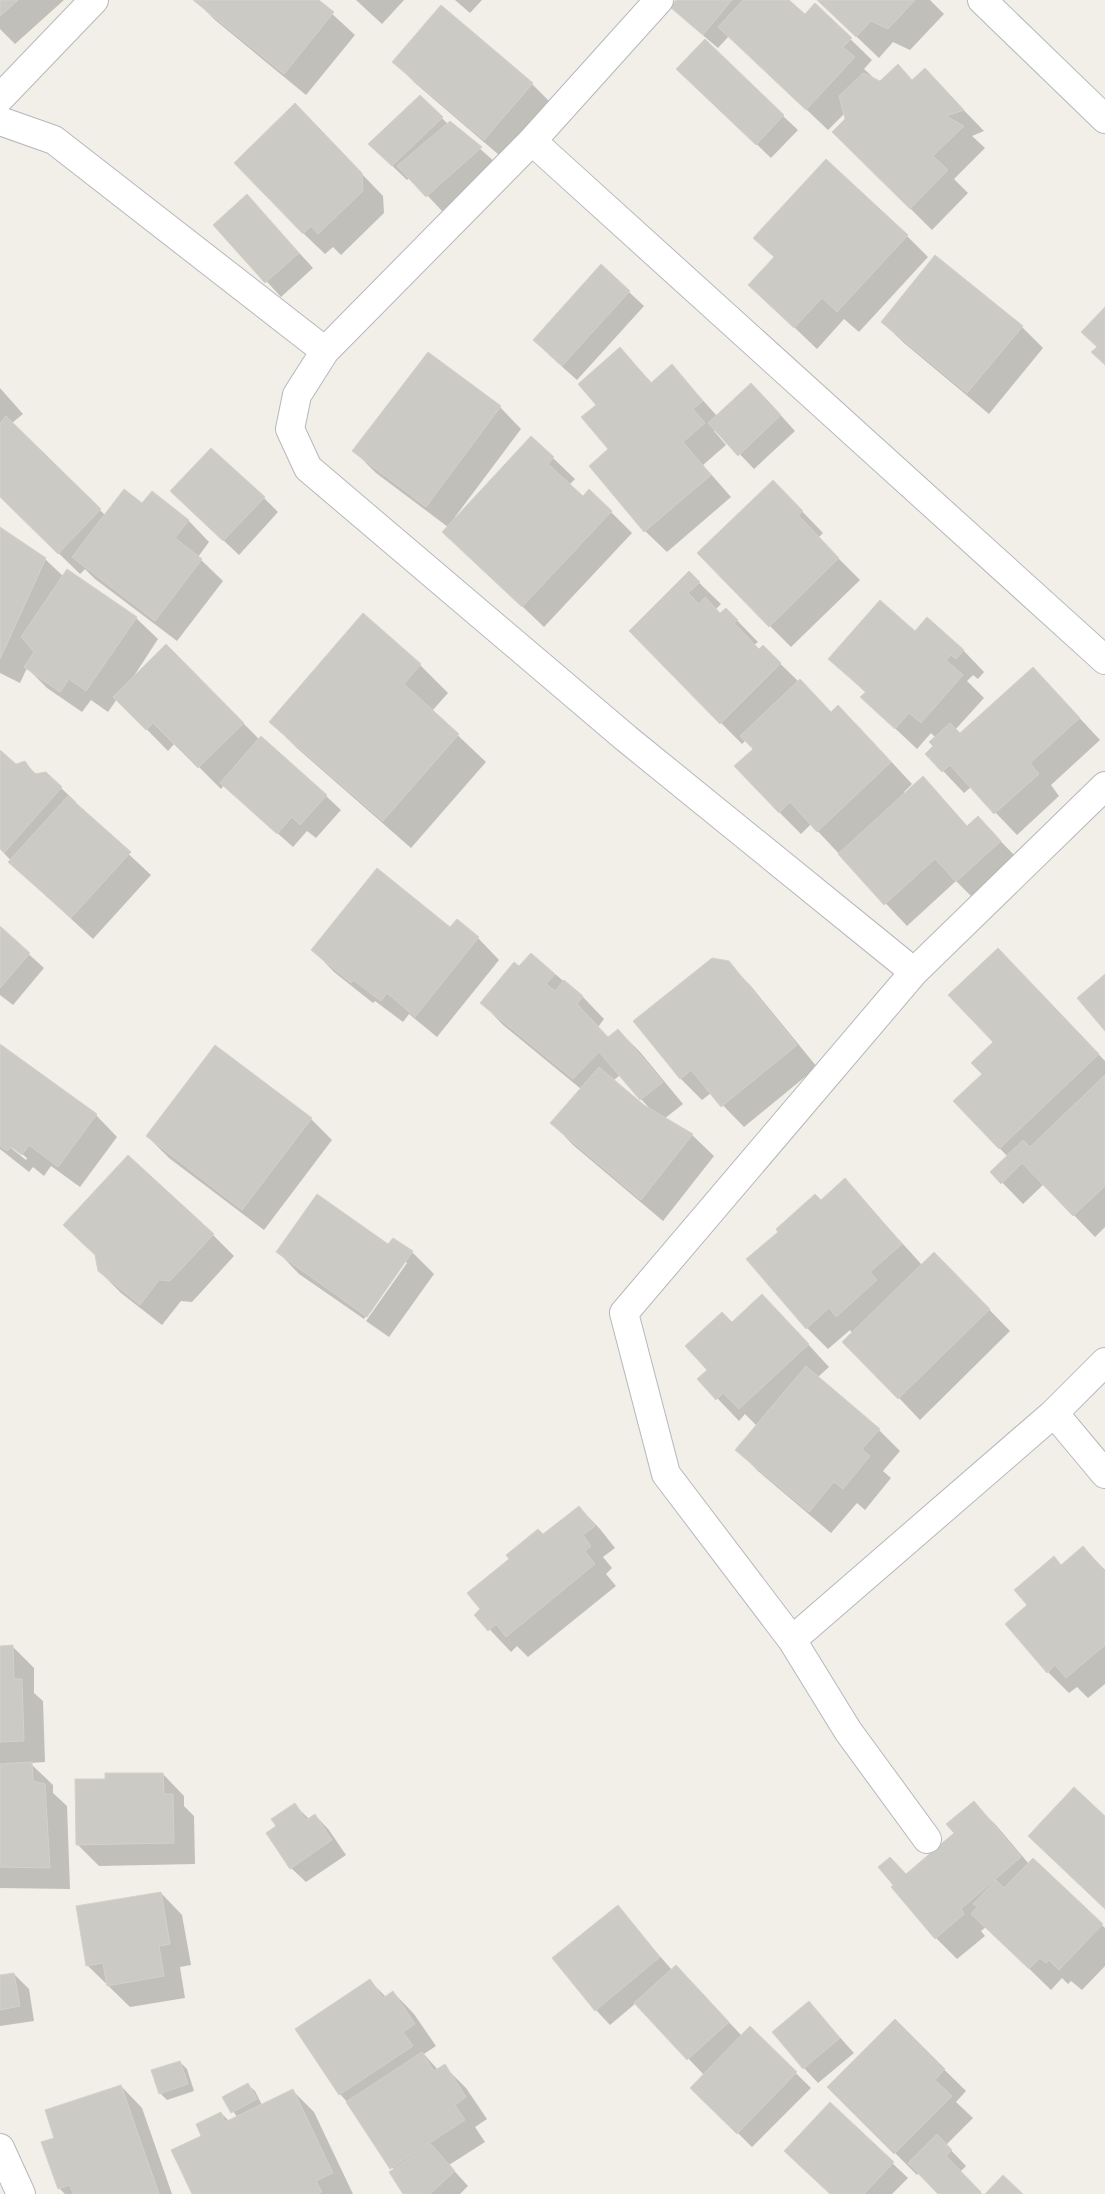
<svg xmlns="http://www.w3.org/2000/svg" width="1105" height="2194" viewBox="0 0 1105 2194" font-family="'DM Sans',sans-serif">
<style>
.shadow{fill:#0003;fill-rule:evenodd}
.building{fill:#cccac5;stroke:#d6d1c6}
.lines{fill:none;stroke-linecap:round;stroke-linejoin:round}
.minor-casing{stroke:#b5b8bc;stroke-width:30}
.minor{stroke:#fff;stroke-width:28}
</style>
<rect width="100%" height="100%" fill="#f1efe8"/>
<path class="shadow" d="M0,0H64L15,44L0,29Z
M195,0H317L355,35L306,95L215,20Z
M356,0H404L382,24Z
M455,0H482L470,13Z
M678,0H787L805,16L815,5L872,60L864,69L876,80L880,82L913,81L925,70L984,131L972,136L985,148L954,179L968,193L932,230L833,132L846,119L845,113L828,130L729,36L718,48L686,21L672,7Z
M818,0H930L944,14L910,50L893,42L879,58Z
M394,62L532,84L553,105L506,161L415,83Z
M693,84L783,116L798,130L771,158Z
M420,97L448,124L450,122L496,163L442,211L410,177L407,180L385,159Z
M317,127L383,196L384,213L341,255L333,247L325,254L303,233Z
M261,211L313,268L281,297L215,225Z
M907,236L928,257L859,332L844,319L817,349L750,285Z
M601,266L644,306L577,380L549,355Z
M882,322L1022,327L1043,348L989,414L904,343Z
M620,349L652,383L672,366L717,416L766,399L795,431L754,469L716,429L714,431L726,445L703,465L731,497L667,552L645,531L610,449L598,405Z
M0,388L23,414L12,423L105,515L143,505L188,520L209,542L198,557L223,581L177,641L95,579L85,569L80,574L0,496Z
M500,407L521,429L455,517L457,518L553,458L575,479L569,485L583,498L611,512L632,533L544,627L466,553L448,527L376,473L354,451Z
M773,481L823,533L818,538L860,580L791,647L770,626Z
M264,498L278,512L239,555L187,506Z
M0,528L45,559L63,576L136,618L158,639L132,679L166,646L259,739L326,796L341,810L316,838L307,831L293,847L224,785L221,789L175,743L168,751L117,699L108,712L91,700L82,712L47,688L27,668L20,683L0,673Z
M689,573L721,604L716,609L721,615L726,609L758,642L754,645L759,650L763,647L831,713L838,707L860,728L912,784L904,792L905,794L923,778L968,827L978,818L1022,863L978,903L956,881L907,926L811,824L801,834L779,812L755,749L746,740L742,744L630,631Z
M363,615L420,665L448,693L432,711L486,762L411,848L298,749L270,722Z
M915,633L963,650L984,672L978,679L973,675L967,681L984,698L955,730L961,735L1033,668L1100,740L1051,785L1059,796L1017,835L971,787L964,793L927,754L934,746L936,738L931,733L917,749L862,697L866,693L830,659Z
M0,751L16,766L24,762L37,775L61,788L76,802L75,804L151,875L93,939L32,883L0,849Z
M0,928L44,968L13,1005L0,995Z
M450,929L478,938L499,960L437,1037L409,1014L403,1022L375,1001L373,1003L334,972L313,950Z
M728,963L750,985L817,1067L744,1127L711,1093L702,1100L681,1079L635,1022Z
M519,968L555,974L583,997L604,1019L598,1027L609,1038L618,1030L640,1052L683,1104L664,1119L692,1135L714,1156L663,1221L573,1145L552,1123L581,1089L503,1025L482,1003ZM620,1075L641,1099L652,1111L643,1106L613,1081Z
M1019,971L1105,1061V1227L1095,1237L1044,1184L1023,1204L992,1172L1008,1157L955,1101L984,1074Z
M0,1046L96,1115L117,1137L80,1187L51,1166L44,1176L33,1167L29,1172L0,1149ZM11,1145L27,1158L26,1160L11,1148Z
M311,1119L332,1140L264,1230L169,1158L147,1136Z
M845,1180L922,1265L934,1253L1010,1331L920,1420L899,1398L850,1330L828,1349L807,1328L821,1201Z
M213,1235L234,1256L192,1302L181,1301L162,1325L121,1293L99,1271Z
M394,1239L412,1252L434,1274L389,1337L366,1321L407,1263L405,1261L364,1319L299,1274L278,1252L389,1246Z
M783,1317L829,1367L818,1377L879,1430L900,1451L883,1471L891,1478L865,1510L857,1503L831,1533L758,1471L737,1450L757,1426L745,1414L739,1421L699,1379L709,1370L732,1324Z
M579,1507L600,1529L615,1548L603,1557L612,1568L606,1574L616,1586L528,1657L517,1646L511,1652L476,1615Z
M1083,1547L1105,1570V1684L1088,1698L1077,1687L1069,1693L1048,1672L1029,1605L1062,1566Z
M0,1647H13L34,1668V1693L43,1701L45,1762L30,1763L53,1785V1793L67,1806L70,1889L0,1888Z
M163,1774L184,1796V1806L194,1816L195,1864L99,1866L78,1845L106,1780Z
M973,1803L995,1824L1029,1864L1033,1860L1105,1928V1966L1082,1990L1071,1981L1068,1984L1062,1978L1051,1990L986,1927L981,1931L985,1936L957,1959L936,1938L895,1885L890,1858L907,1875L955,1833Z
M295,1805L309,1819L315,1815L329,1830L346,1855L306,1882L291,1868L278,1826Z
M161,1893L182,1915L191,1965L180,1967L185,1998L130,2007L87,1965Z
M617,1907L672,1970L676,1966L742,2036L750,2028L811,2088L752,2147L692,2088L704,2075L636,2003L610,2025L596,2010Z
M14,1974L29,1989L34,2021L0,2026V1977Z
M370,1981L386,1997L393,1992L414,2014L436,2046L424,2054L438,2070L444,2066L466,2088L487,2119L475,2127L485,2142L449,2165L468,2186L460,2194H404L394,2170L348,2103L340,2094Z
M809,2003L854,2053L818,2083L804,2068Z
M895,2021L966,2091L956,2102L973,2118L946,2145L966,2166L960,2172L982,2194H940L919,2173L917,2175L829,2087Z
M180,2062L187,2069L194,2091L167,2100L160,2093Z
M247,2084L255,2091L262,2105L293,2091L314,2112L353,2194H194L203,2136L221,2113L229,2121L237,2117L224,2097Z
M121,2086L142,2108L172,2194H65L59,2188Z
M830,2104L908,2178L892,2194H831Z"/>
<path class="building" d="M0,0H18L0,16Z
M193,0H319L334,12L284,74Z
M676,0H732L703,35L670,7Z
M743,0H789L805,14L815,3L852,38L843,47L855,57L806,110L718,27Z
M817,0H915L888,29L871,21L856,37Z
M441,5L533,83L484,140L392,62Z
M705,39L784,115L756,145L676,69Z
M898,64L912,80L925,68L964,110L946,116L964,126L933,156L948,170L910,209L832,132L845,119L839,96L863,73L880,81Z
M420,95L443,117L392,166L368,144Z
M295,103L362,173L363,191L318,234L311,226L303,234L234,163Z
M450,121L482,147L426,197L397,166Z
M826,159L908,235L837,312L822,298L794,328L748,285L774,257L753,238Z
M247,194L299,253L265,283L213,225Z
M935,255L1023,326L967,393L881,322Z
M601,264L630,291L562,366L533,340Z
M1105,307V365L1091,352L1097,347L1081,332Z
M620,347L651,383L672,364L703,401L693,409L705,423L683,442L711,475L644,532L589,466L608,449L581,417L596,405L578,384Z
M428,352L501,406L426,507L352,451Z
M751,383L781,415L738,456L708,423Z
M6,416L101,509L58,554L0,497V423Z
M531,436L554,457L548,464L583,496L589,489L612,511L522,607L442,532Z
M211,448L265,497L223,541L170,491Z
M773,480L803,511L798,515L839,558L769,627L697,553Z
M124,489L142,503L152,491L189,520L175,538L202,559L155,621L72,557Z
M0,527L46,558L0,659Z
M67,569L137,617L86,691L69,679L60,692L24,667L34,652L21,637Z
M689,571L700,582L688,593L699,604L705,597L720,613L726,608L738,620L734,623L759,649L763,645L781,663L720,724L629,631Z
M880,600L915,631L927,617L964,650L956,659L951,655L946,660L963,675L921,723L909,713L895,729L860,697L866,692L828,659Z
M363,613L421,664L404,684L459,734L383,821L269,722Z
M166,644L244,723L198,768L153,723L146,730L113,697Z
M1033,667L1080,718L1030,763L1039,774L994,814L950,765L942,772L925,754L933,746L929,742L950,723L960,733Z
M800,679L831,712L838,705L891,762L817,832L790,802L779,813L734,766L753,749L740,736Z
M261,736L327,795L300,825L292,817L277,834L220,783Z
M0,750L16,764L25,761L34,774L46,772L62,787L4,853L0,849Z
M923,776L967,826L978,816L1001,841L956,882L935,859L884,905L838,854Z
M68,796L131,852L71,918L8,862Z
M377,868L450,927L457,919L479,937L415,1017L387,993L381,1001L353,980L351,983L311,950Z
M0,926L30,953L0,988Z
M998,948L1099,1054L999,1149L953,1101L982,1074L971,1063L993,1042L948,995Z
M531,953L555,974L546,984L555,991L564,980L583,996L577,1004L608,1037L618,1029L663,1082L640,1100L599,1052L573,1079L480,1003L514,962L519,966Z
M712,958L729,961L797,1045L721,1107L691,1070L680,1079L633,1021Z
M1105,974V1031L1077,998Z
M0,1044L97,1114L58,1167L29,1145L22,1155L11,1147L7,1151L0,1146Z
M215,1045L312,1118L242,1210L146,1136Z
M599,1067L644,1105L693,1134L641,1200L550,1123Z
M1105,1075V1186L1073,1216L1022,1163L1001,1184L990,1172L1023,1140L1030,1147Z
M128,1155L214,1234L170,1281L159,1280L140,1305L98,1271L95,1255L63,1225Z
M845,1178L902,1244L870,1272L877,1280L836,1317L829,1308L806,1329L746,1259L778,1232L776,1229L815,1194L821,1200Z
M317,1194L388,1244L393,1238L413,1251L367,1317L276,1252Z
M934,1252L990,1309L898,1399L842,1342Z
M762,1294L809,1344L739,1409L723,1393L716,1400L697,1379L707,1370L685,1346L722,1312L732,1322Z
M806,1366L880,1429L862,1449L870,1456L843,1489L834,1482L809,1512L735,1450Z
M579,1506L595,1526L583,1535L591,1546L585,1551L595,1564L506,1637L496,1624L488,1631L474,1615L480,1609L467,1593L509,1559L506,1555L538,1529L543,1534Z
M1083,1546L1105,1572V1645L1066,1678L1055,1665L1047,1673L1005,1624L1027,1605L1014,1590L1054,1556L1061,1565Z
M13,1645L14,1679H22L24,1741L0,1742V1646Z
M32,1762L33,1781L45,1784L50,1868L0,1867V1764Z
M105,1773H163L164,1794H173L174,1843L76,1845L75,1779H105Z
M1074,1787L1105,1816V1909L1028,1836Z
M974,1801L1021,1857L961,1909L964,1914L935,1939L891,1887L893,1885L878,1867L890,1857L906,1874L954,1833L946,1824Z
M295,1803L306,1820L315,1814L332,1840L290,1869L266,1833L276,1826L271,1819Z
M1033,1858L1103,1924L1059,1970L1049,1960L1046,1963L1040,1958L1029,1969L971,1914L977,1907L973,1904L996,1880L1004,1888Z
M161,1892L170,1944L159,1946L164,1976L107,1986L103,1963L86,1966L76,1906Z
M618,1905L660,1957L595,2011L552,1958Z
M676,1965L729,2022L687,2060L634,2003Z
M14,1973L20,2006L0,2010V1975Z
M370,1979L383,1998L393,1991L415,2024L403,2032L413,2046L339,2095L295,2029Z
M809,2001L840,2038L803,2069L772,2032Z
M895,2019L945,2069L935,2080L952,2096L894,2154L827,2087Z
M750,2026L797,2072L737,2134L690,2088Z
M422,2052L434,2071L445,2064L466,2097L455,2105L465,2120L390,2169L346,2102Z
M180,2061L188,2084L159,2094L151,2070Z
M248,2083L257,2099L231,2113L222,2097Z
M121,2085L159,2194H73L70,2185L58,2189L41,2142L54,2138L45,2110Z
M293,2089L333,2173L316,2181L322,2192L317,2194H192L171,2150L201,2136L196,2124L221,2112L225,2122Z
M830,2102L894,2162L864,2194H830L784,2151Z
M937,2134L952,2150L946,2156L981,2192L979,2194H938L908,2163Z
M431,2144L455,2171L430,2194H403L389,2172Z
M1003,2175L1023,2194H985Z"/>
<g class="lines">
<defs>
<path id="minor" d="M982,0L1105,119
M0,98L94,0
M0,121L54,140L325,351L532,141L659,0
M532,141L1105,660
M325,351L297,395L290,429L308,468L627,739L914,972
M1105,786L914,972L624,1313L666,1474L792,1640L1054,1413L1105,1362
M1054,1413L1105,1474
M792,1640L848,1731L927,1839
M0,2148L21,2194"/>
</defs>
<use href="#minor" class="minor-casing"/>
<use href="#minor" class="minor"/>
</g>
</svg>
